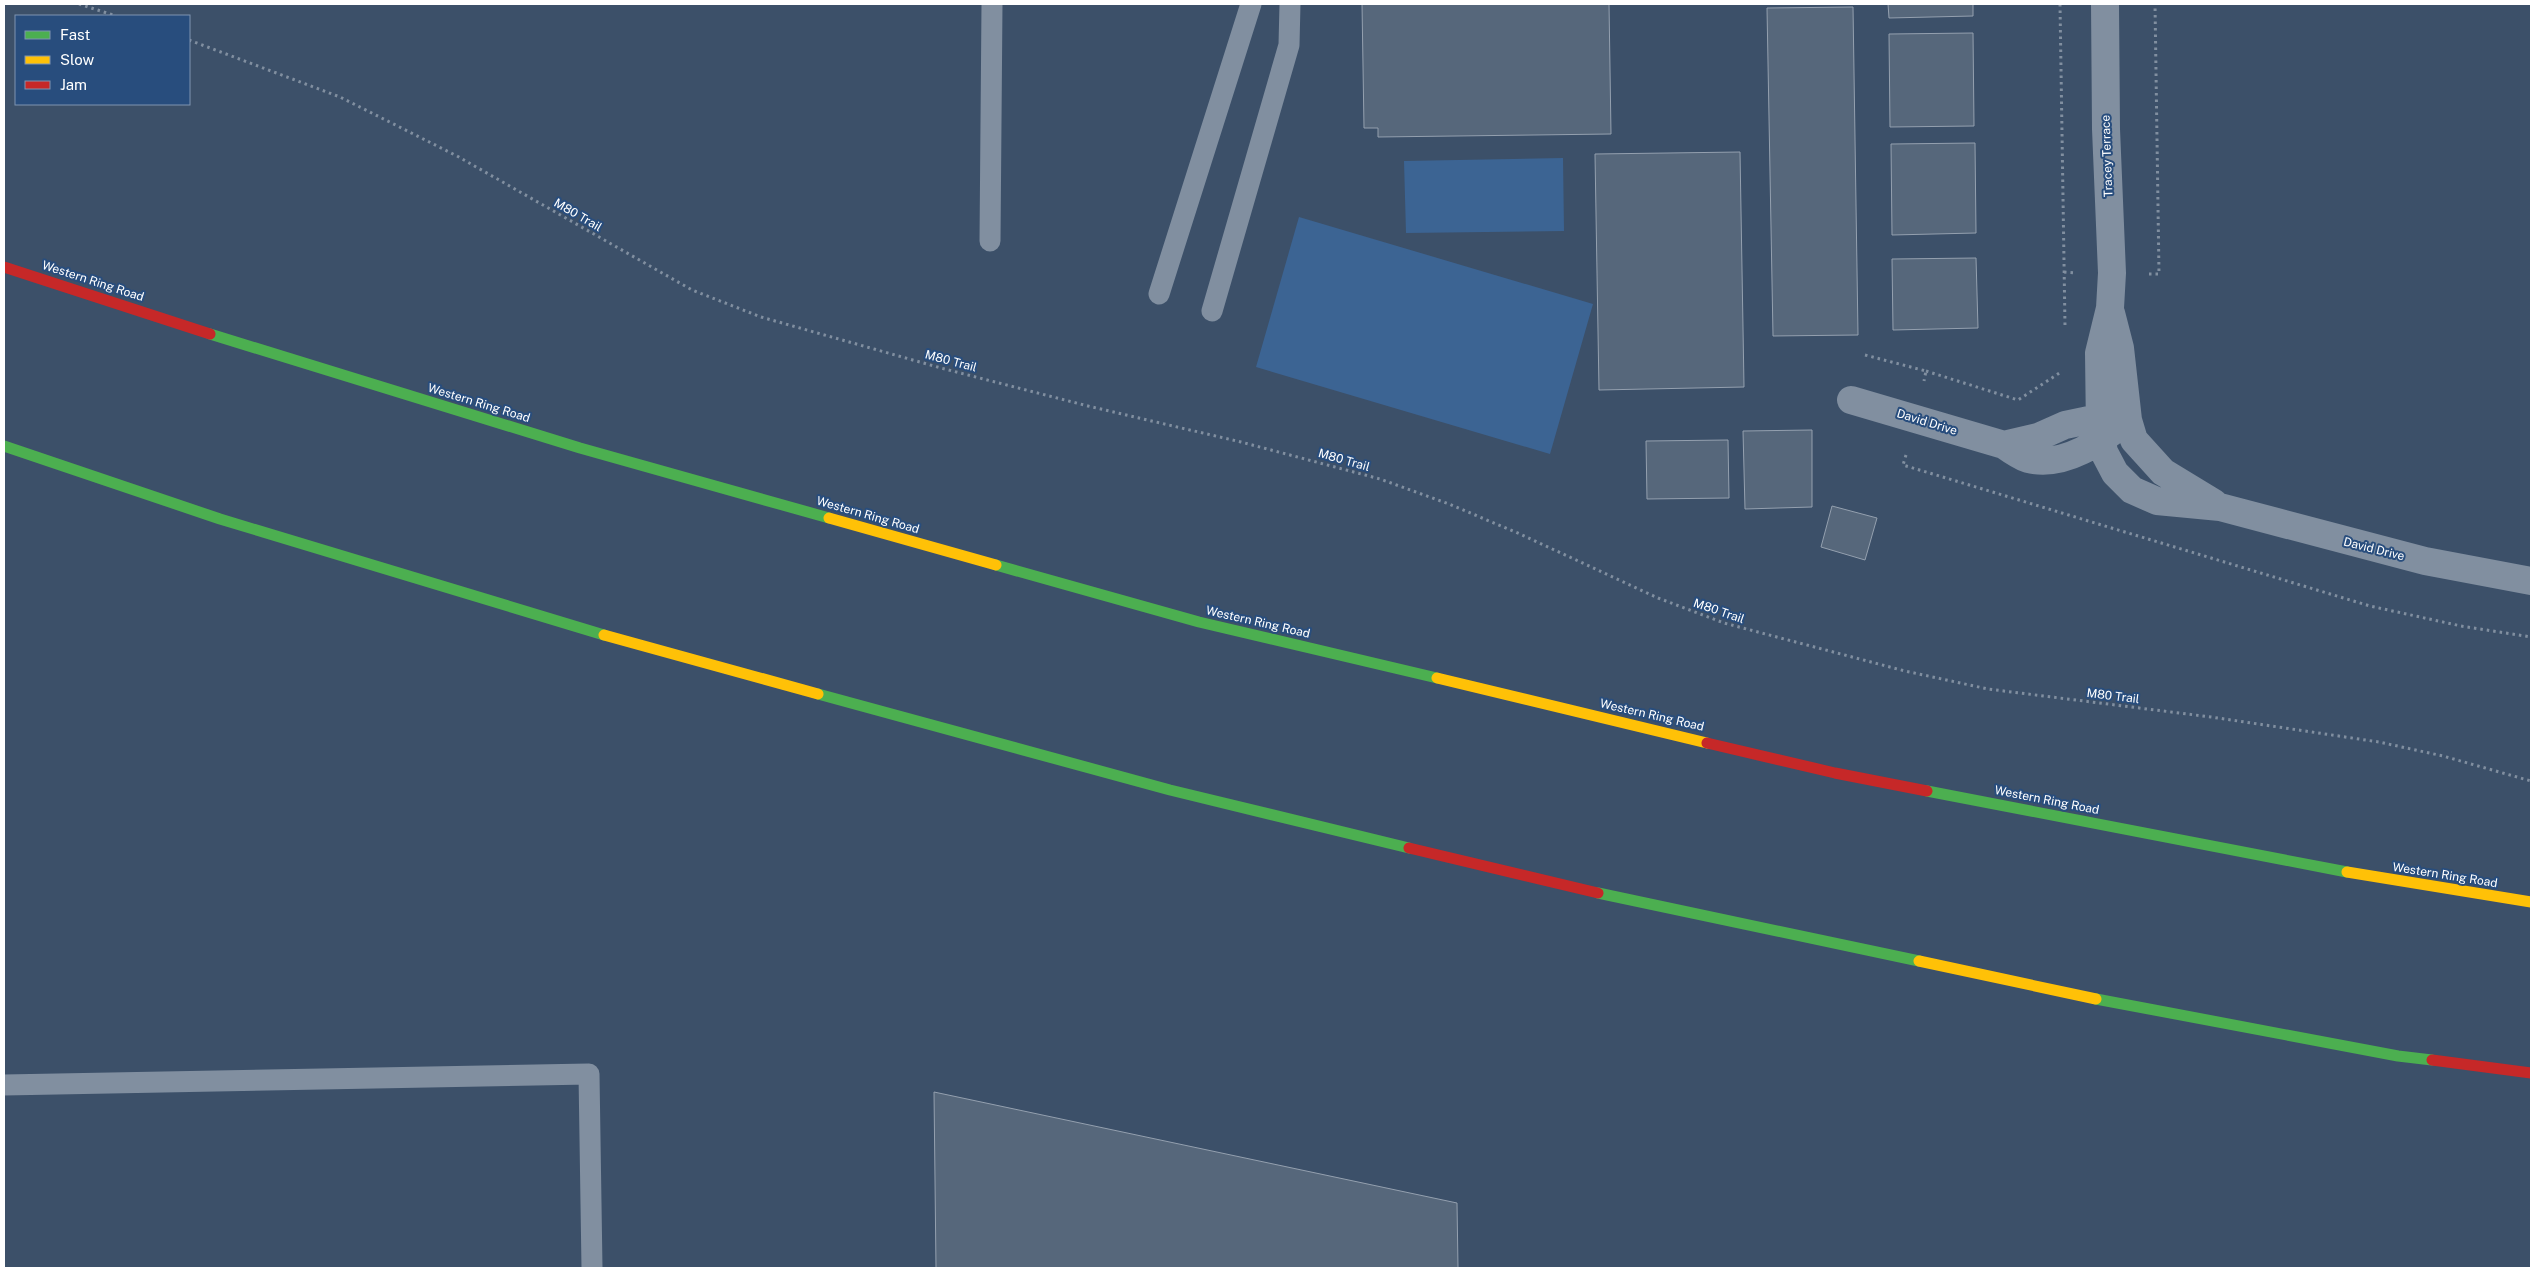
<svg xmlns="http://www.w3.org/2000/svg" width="2535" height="1272" viewBox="0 0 2535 1272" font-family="'Public Sans',sans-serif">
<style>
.green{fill:#3c6493}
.building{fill:#56677b;stroke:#94a0af}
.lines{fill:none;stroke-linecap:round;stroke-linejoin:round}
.path{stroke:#818fa0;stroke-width:3;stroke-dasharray:2.5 4;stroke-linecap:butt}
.lane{stroke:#818fa0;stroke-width:21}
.street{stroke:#818fa0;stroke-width:28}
.fast{stroke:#4caf50;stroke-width:11}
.slow{stroke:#ffc107;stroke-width:11}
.jam{stroke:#c62828;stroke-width:11}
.labels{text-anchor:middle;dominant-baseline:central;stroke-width:4;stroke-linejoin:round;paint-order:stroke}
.street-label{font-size:12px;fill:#fff;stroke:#284d7d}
</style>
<rect width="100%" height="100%" fill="#3c5069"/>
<path class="green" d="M1563,158L1564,231L1406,233L1404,161Z
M1299,217L1593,304L1550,454L1256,367Z"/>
<path class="building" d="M1362,4H1609L1611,134L1378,137V128H1364Z
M1888,4H1973V16L1889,18Z
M1853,7L1858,335L1773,336L1767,8Z
M1973,33L1974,126L1890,127L1889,34Z
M1975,143L1976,233L1892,235L1891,144Z
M1740,152L1744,387L1599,390L1595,154Z
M1976,258L1978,328L1893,330L1892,259Z
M1812,430V507L1745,509L1743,431Z
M1728,440L1729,498L1647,499L1646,441Z
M1832,506L1877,518L1865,560L1821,547Z
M934,1092L1457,1203L1458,1268H936Z"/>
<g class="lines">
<path class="path" d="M79,4L116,16
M2060,4L2065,326
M189,40L340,97L457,156L692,290L761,317L941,368L1088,406L1241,442L1380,479L1449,504L1520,534L1658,598L1724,623L1905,671L1988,689L2211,717L2379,742L2443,756L2531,781
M2064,272L2076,273
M2149,274H2159L2155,4
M1865,355L1926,371L1924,381
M1926,371L2018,400L2061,372
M1906,455L1903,465L2370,606L2461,626L2531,637"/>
<path class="lane" d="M990,241L992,4
M1159,294L1251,4
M1212,311L1289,45L1290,4
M4,1085L589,1074L592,1268"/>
<path class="street" d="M2105,4L2106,129L2112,273L2110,308L2099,353L2100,431L2104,452L2115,473L2132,490L2157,501L2220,507L2425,561L2531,581
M2111,313L2120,348L2128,420L2134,440L2163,472L2214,503
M1851,400L2004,445C2011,450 2020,456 2028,459C2065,468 2101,441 2128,420
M2004,445L2038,437L2065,425L2089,420H2118"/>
<path class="fast" d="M210,334L580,448L829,518
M4,446L220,519L604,635
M996,565L1199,622L1437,678
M818,694L1170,790L1409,848
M1927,791L2347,872
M1598,893L1919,961
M2096,999L2398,1056L2432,1060"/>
<path class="slow" d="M829,518L996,565
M604,635L818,694
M1437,678L1707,743
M2347,872L2531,902
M1919,961L2096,999"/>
<path class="jam" d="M4,267L210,334
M1707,743L1835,773L1927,791
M1409,848L1598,893
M2432,1060L2531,1073"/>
</g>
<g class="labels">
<g class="street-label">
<text transform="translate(2107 156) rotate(-92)">Tracey Terrace</text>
<text transform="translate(578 215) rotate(30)">M80 Trail</text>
<text transform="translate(93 281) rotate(18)">Western Ring Road</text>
<text transform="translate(951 361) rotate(15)">M80 Trail</text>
<text transform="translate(479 403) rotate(17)">Western Ring Road</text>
<text transform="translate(1927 422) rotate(17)">David Drive</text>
<text transform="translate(1344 460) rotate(16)">M80 Trail</text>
<text transform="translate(868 515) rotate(16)">Western Ring Road</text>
<text transform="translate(2374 549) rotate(14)">David Drive</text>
<text transform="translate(1719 611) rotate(19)">M80 Trail</text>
<text transform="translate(1258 622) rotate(13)">Western Ring Road</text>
<text transform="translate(2113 696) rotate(7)">M80 Trail</text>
<text transform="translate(1652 715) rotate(13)">Western Ring Road</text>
<text transform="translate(2047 800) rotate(11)">Western Ring Road</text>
<text transform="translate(2445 875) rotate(9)">Western Ring Road</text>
</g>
</g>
<rect width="2535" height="1272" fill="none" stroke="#ffffff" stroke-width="10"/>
<rect x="15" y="15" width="175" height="90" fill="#284d7d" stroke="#7e94b1"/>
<rect x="25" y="31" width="25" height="8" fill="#4caf50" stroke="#7e94b1"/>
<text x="60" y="40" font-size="15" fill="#ffffff">Fast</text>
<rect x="25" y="56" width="25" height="8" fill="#ffc107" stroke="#7e94b1"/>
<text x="60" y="65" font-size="15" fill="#ffffff">Slow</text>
<rect x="25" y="81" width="25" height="8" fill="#c62828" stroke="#7e94b1"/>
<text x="60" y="90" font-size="15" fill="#ffffff">Jam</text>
</svg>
